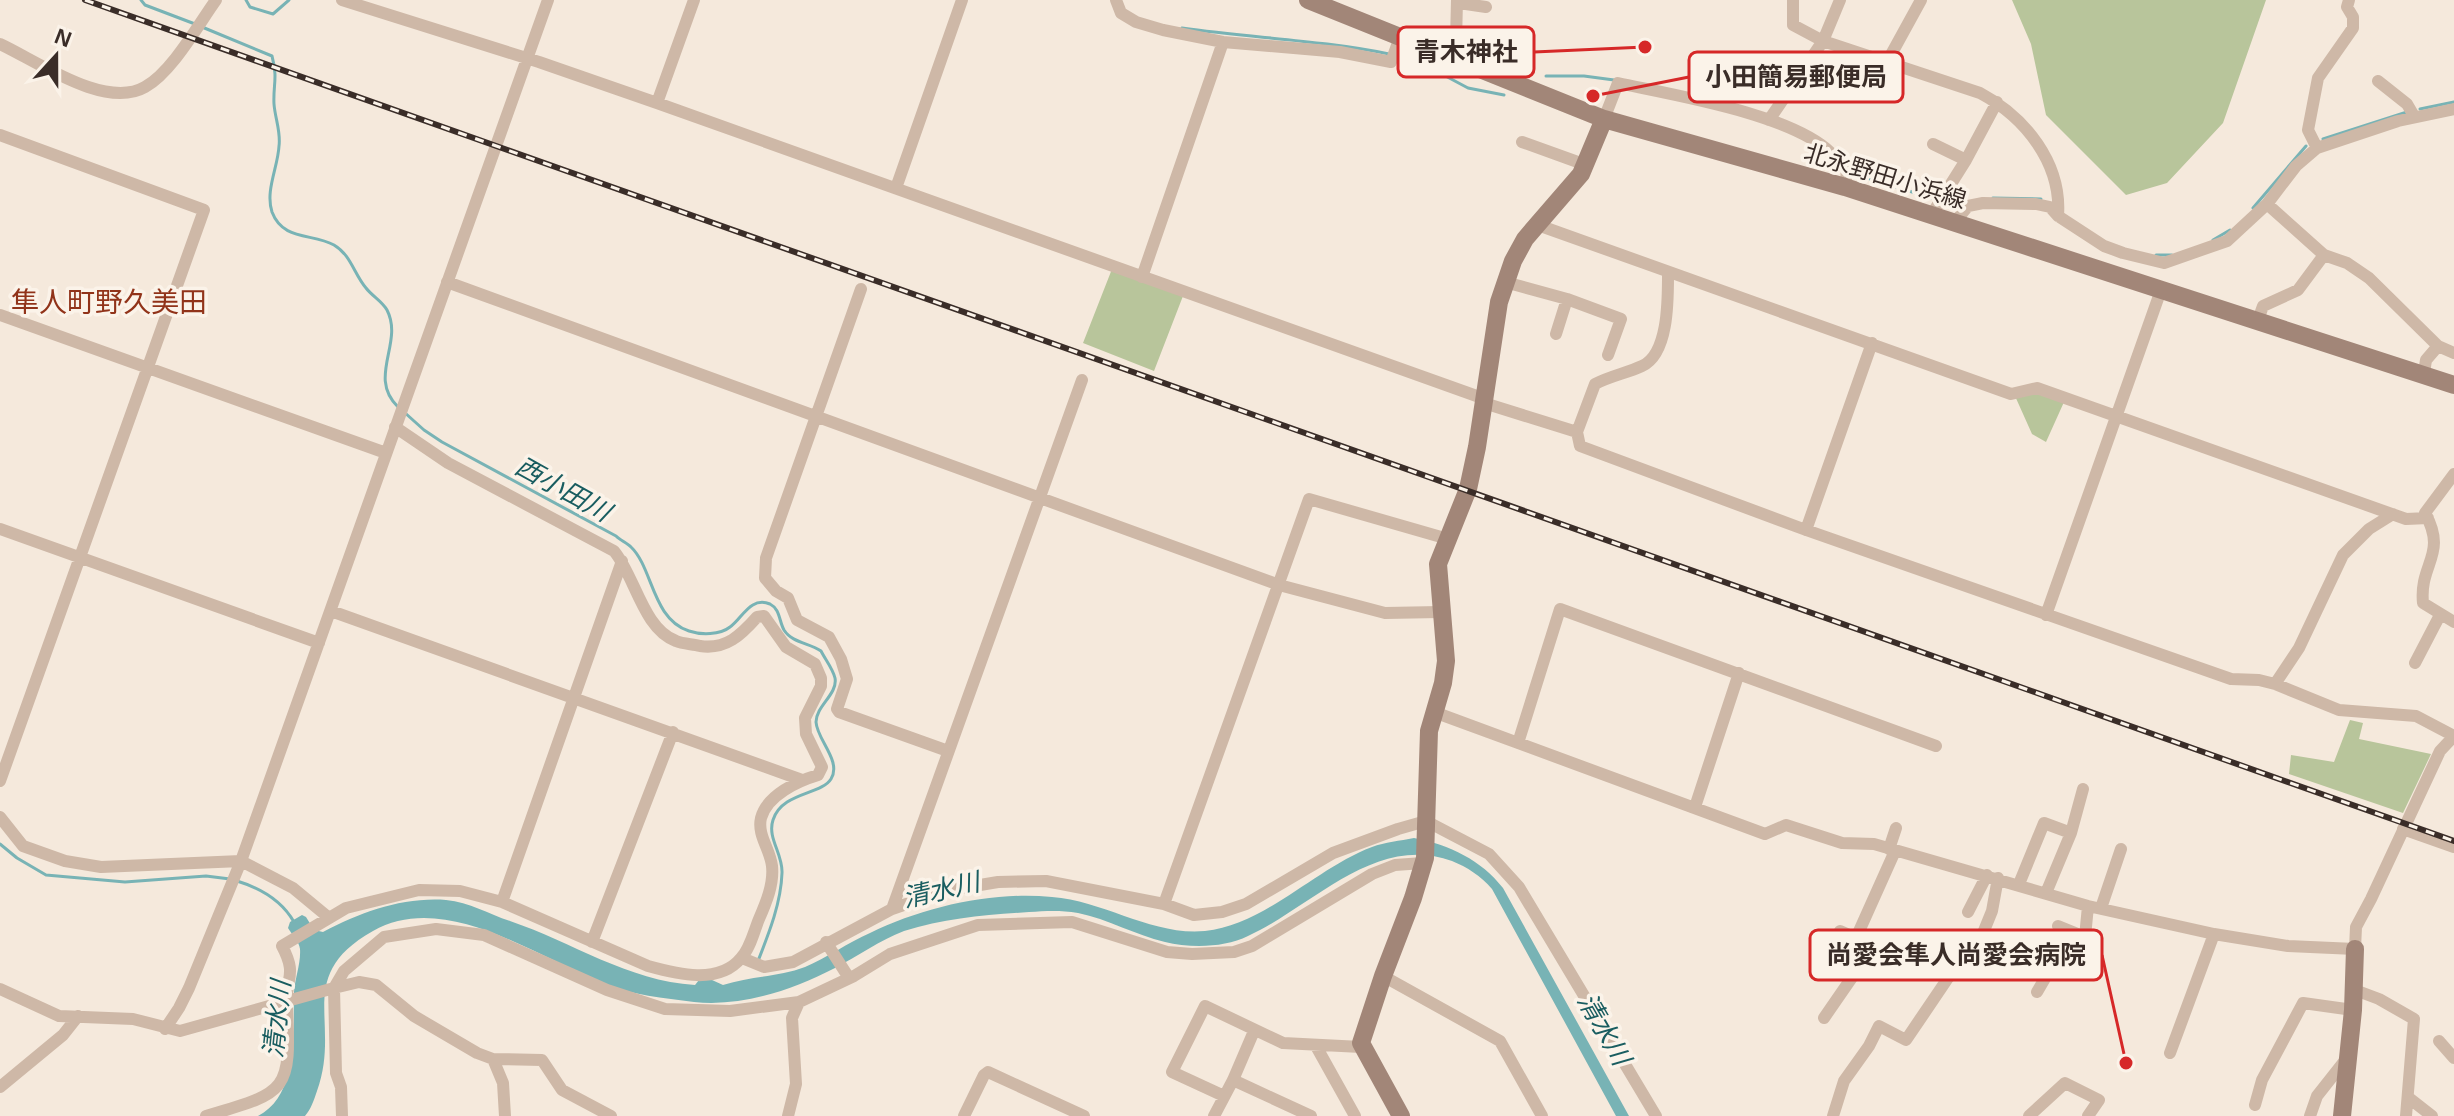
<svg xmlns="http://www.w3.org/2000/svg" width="2454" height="1116" viewBox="0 0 2454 1116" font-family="Helvetica,'Noto Sans JP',sans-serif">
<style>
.green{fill:#b8c59b}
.water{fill:#78b3b5}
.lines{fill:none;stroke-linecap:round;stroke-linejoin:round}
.stream{stroke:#78b3b5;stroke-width:3}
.street{stroke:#ceb8a7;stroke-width:12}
.secondary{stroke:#a28678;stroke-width:18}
.rail-casing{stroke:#3a2d28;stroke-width:6}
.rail{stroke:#fbf3e9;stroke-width:3;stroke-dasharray:9;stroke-linecap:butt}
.labels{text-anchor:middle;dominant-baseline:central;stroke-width:7;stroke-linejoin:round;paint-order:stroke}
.street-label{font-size:24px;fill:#3a2d28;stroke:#fbf3e9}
.water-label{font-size:26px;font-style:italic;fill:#195d60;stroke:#fbf3e9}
.quarter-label{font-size:28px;fill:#913319;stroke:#fbf3e9}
.leader{fill:none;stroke:#d62828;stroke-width:3}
.callout-dot{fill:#d62828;stroke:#fbf3e9;stroke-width:3}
.callout{fill:#fbf3e9;stroke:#d62828;stroke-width:3}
.callout-label{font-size:26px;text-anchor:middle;font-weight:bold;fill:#3a2d28}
</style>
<rect width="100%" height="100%" fill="#f5e9dc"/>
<path class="green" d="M2012,0H2266L2223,123L2167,183L2126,195L2046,115L2031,44Z
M1112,269L1183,296L1154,371L1083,343Z
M2038,392L2064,402L2046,442L2032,434L2015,396Z
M2350,720L2363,723L2359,739L2431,754L2403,813L2289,774L2291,755L2334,762Z"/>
<path class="water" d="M1414,838C1450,845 1481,860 1503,888L1629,1116H1616L1492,889C1481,876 1467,867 1452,861C1375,833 1312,907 1248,936C1224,948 1190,948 1165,942C1135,935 1108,919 1078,913C1060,910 1046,911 1029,912C986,915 945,918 904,931C880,940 858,956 835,968C792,990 743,1007 694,1002C663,998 633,995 604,984C537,957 445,890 373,931C293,976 342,1022 317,1091C314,1100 311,1109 305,1116H258C299,1095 293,1031 294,992C295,978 301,963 300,949C299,941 292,935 288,928L290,922L302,915L306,917L314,930L323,932C362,912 402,897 446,900C470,902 488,914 510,921C572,942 628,981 695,985L699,980H712L723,985C750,976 779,977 805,967C825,959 849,942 870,933C924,907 992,891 1052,897C1105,901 1152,936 1205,931C1265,925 1316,868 1372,847C1385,842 1400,841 1414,838Z"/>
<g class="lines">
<path class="stream" d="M141,0L145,5L195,24
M246,0L250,7L273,14L289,0
M202,27L272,56C278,79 273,84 274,104C275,118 281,132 279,146C278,167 265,191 272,212C283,241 312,233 334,245C351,255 354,274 366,288C372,296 382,301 387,310C404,343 367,377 398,407
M1182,28C1251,38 1321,40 1389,54
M1396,56L1423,64L1468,88L1504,95
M1546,76H1584L1614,80
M2420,109L2454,102
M2323,139L2407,112
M1836,150L1867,178L1938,200
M1993,198L2041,199
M1945,202L1965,201
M2253,208L2306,146
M2213,240L2230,230
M2156,255H2172
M404,412L424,430L442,442L616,536C620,540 627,543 631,547C653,568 652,619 689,631C701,635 720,635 730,627C742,619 750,596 770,604C780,609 779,621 784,630C792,643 810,643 821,651C825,659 833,669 835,678C838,694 816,706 816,722C817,740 842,761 831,779C821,795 782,792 773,820C767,838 783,854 782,873C781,903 769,933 758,961
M0,844L17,858L46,875L125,882L206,876L230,879
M237,881C260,888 282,901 294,922"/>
<path class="street" d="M342,0L539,62L657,103L1485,399
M1116,0L1121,13L1136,22L1163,30L1223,42L1340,52L1391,62L1400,37
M1793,0V25L1823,41L1840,0
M1459,3L1486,7
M0,44C37,61 105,110 145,87C172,72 198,25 216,0
M1451,58L1456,42L1457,0
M1887,62L1921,0
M2378,81L2407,104L2414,116
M657,103L694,0
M1604,119L1618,83C1674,95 1791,114 1831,153C1837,159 1842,166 1847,172L1845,187
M1769,120L1823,41L1980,93C2025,117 2062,163 2058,216
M0,135L204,210L0,781
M1522,142L1586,165
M1933,144L1966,160
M2317,148L2308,130L2318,78L2353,28V17L2347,7L2349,0
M896,188L962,0
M2267,204L2324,255L2347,263L2369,278L2438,346L2454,353
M1932,214L1966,160L1997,102
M1955,222L1968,206L1983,203L2036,204L2050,207L2058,216L2104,246L2123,253L2164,263L2227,241L2267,204L2296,166L2317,148L2398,121L2454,109
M1535,224L2011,394L2037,388L2406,519L2428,518
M1668,273C1668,298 1669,354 1642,366C1627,373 1610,376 1595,384L1577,432L1580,446L1806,530L2231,679L2259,680L2275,684L2339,710L2416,716L2454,736
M1142,277L1223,42
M447,282L1279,585L1385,613L1440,612
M1505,282L1567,299L1621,319L1608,355
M861,289L766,558L765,578L776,591L788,598L797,620L829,637L841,659L847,679L837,709L839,712L948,751
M0,315L386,453
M2258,320L2263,306L2298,290L2324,255
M1556,334L1567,299
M2424,373L2426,360L2438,346
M1484,403L1577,432
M2454,474L2425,513C2448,555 2419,563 2423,603L2454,622
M0,529L319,643
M1806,530L1872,343
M331,611L802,780
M2046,615L2161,290
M2415,663L2440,615
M2275,684L2299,648L2343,555L2369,529L2393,514
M1434,712L1765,834L1786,825L1842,843L1874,844L2088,906L2214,934L2288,946L2355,949L2356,927L2371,899L2440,751L2454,736
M1518,743L1560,609L1936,746
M1695,807L1739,673
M0,817L23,846L65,861L101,867L241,861L293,888L328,917
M2403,829L2454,847
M1889,849L1896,828
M2019,884L2044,823L2071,833
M2046,893L2071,833L2083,789
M502,902L622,561
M1164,904L1309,499L1448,539
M2101,908L2121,849
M892,909L1082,380
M1968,912L1987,875
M2058,926L2085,937L2088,906
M1840,931L1856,938
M592,942L673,732
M826,942L849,978
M742,958L764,967L793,962L892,909L944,891L998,882L1046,881L1164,904L1194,915L1222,912L1246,904L1333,853L1398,829L1426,821L1489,854L1519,887L1656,1116
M1383,976L1500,1041L1542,1116
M0,989L59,1016L133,1019L180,1031L334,988L359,982L376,985L414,1016L477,1053L493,1059L503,1083L505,1116
M2355,990L2379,999L2414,1019L2406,1116
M2037,992L2072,932
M1824,1018L1873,947L1856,938L1895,851
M165,1029L179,1008L189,988L241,861L548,0
M2439,1041L2454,1058
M1316,1046L1355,1116
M2170,1053L2214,934
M493,1059L542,1060L562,1090L611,1116
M1233,1080L1311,1116
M0,1087L63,1035L78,1016
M1224,1096L1172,1072L1205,1006L1283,1043L1361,1047
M2409,1098L2432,1116
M2255,1105L2262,1080L2303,1003L2353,1010
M206,1116C288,1092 291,1092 287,1006C285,977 298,976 282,946L346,908L419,890L460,891L502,902L648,966C677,974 719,985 741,958C750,949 754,931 759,919C766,903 774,884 772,866C770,849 757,835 761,818C767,795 798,781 818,775L822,767L806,734L805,718L821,686V678L815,664L786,647L764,616L757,617C741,635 726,650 700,646C693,644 683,644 676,641C643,629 635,576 614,551L448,463L395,427
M342,1116L341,1087L336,1073L334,988L344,971L384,937L436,929L484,935L607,990L665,1009L730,1011L799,1002
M788,1116L796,1084L792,1018L799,1002L854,976L890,954L978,925L1072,922L1167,952L1192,954L1234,952L1252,946L1372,874L1395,865L1423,863
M964,1116L984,1075L988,1072L1084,1116
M1214,1116L1233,1080L1254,1031
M1833,1116L1844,1081L1869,1046L1879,1026L1906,1040L1948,978L1979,943L1992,911L1998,878
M2029,1116L2065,1083L2099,1100L2088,1116
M2310,1116L2317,1096L2347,1058"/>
<path class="secondary" d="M1308,0L1604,119L1845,187L2454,385
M1401,1116L1361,1043L1383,976L1413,898L1425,858L1429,731L1443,683L1446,661L1438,564L1468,489L1477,447L1499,302L1513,261L1525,239L1581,174L1604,119
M2342,1116L2353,1010L2355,949"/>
<defs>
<path id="rail" d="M85,0L2454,841"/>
</defs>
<use href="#rail" class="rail-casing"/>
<use href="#rail" class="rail"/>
</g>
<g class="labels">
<g class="street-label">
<text transform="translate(1885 176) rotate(17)">北永野田小浜線</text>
</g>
<g class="water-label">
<text transform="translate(563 489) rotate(29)">西小田川</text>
<text transform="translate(941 890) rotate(-13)">清水川</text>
<text transform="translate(277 1019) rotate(-84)">清水川</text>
<text transform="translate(1604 1029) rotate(60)">清水川</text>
</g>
<g class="quarter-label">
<text x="109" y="302">隼人町野久美田</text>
</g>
</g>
<path class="leader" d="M1645 47L1534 52M1593 96L1689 77M2126 1063L2102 955"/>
<g class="callout-dot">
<circle cx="1645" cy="47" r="8"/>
<circle cx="1593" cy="96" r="8"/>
<circle cx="2126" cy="1063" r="8"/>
</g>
<g class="callout">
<rect x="1398" y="27" width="136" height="50" rx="8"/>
<rect x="1689" y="52" width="214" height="50" rx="8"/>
<rect x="1810" y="930" width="292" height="50" rx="8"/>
</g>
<g class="callout-label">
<text x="1466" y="61">青木神社</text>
<text x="1796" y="86">小田簡易郵便局</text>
<text x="1956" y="964">尚愛会隼人尚愛会病院</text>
</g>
<g transform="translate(56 56) rotate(21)" stroke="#fbf3e9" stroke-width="6" paint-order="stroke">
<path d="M0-6L14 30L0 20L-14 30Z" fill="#3a2d28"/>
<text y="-12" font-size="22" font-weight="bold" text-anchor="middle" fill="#3a2d28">N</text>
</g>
</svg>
